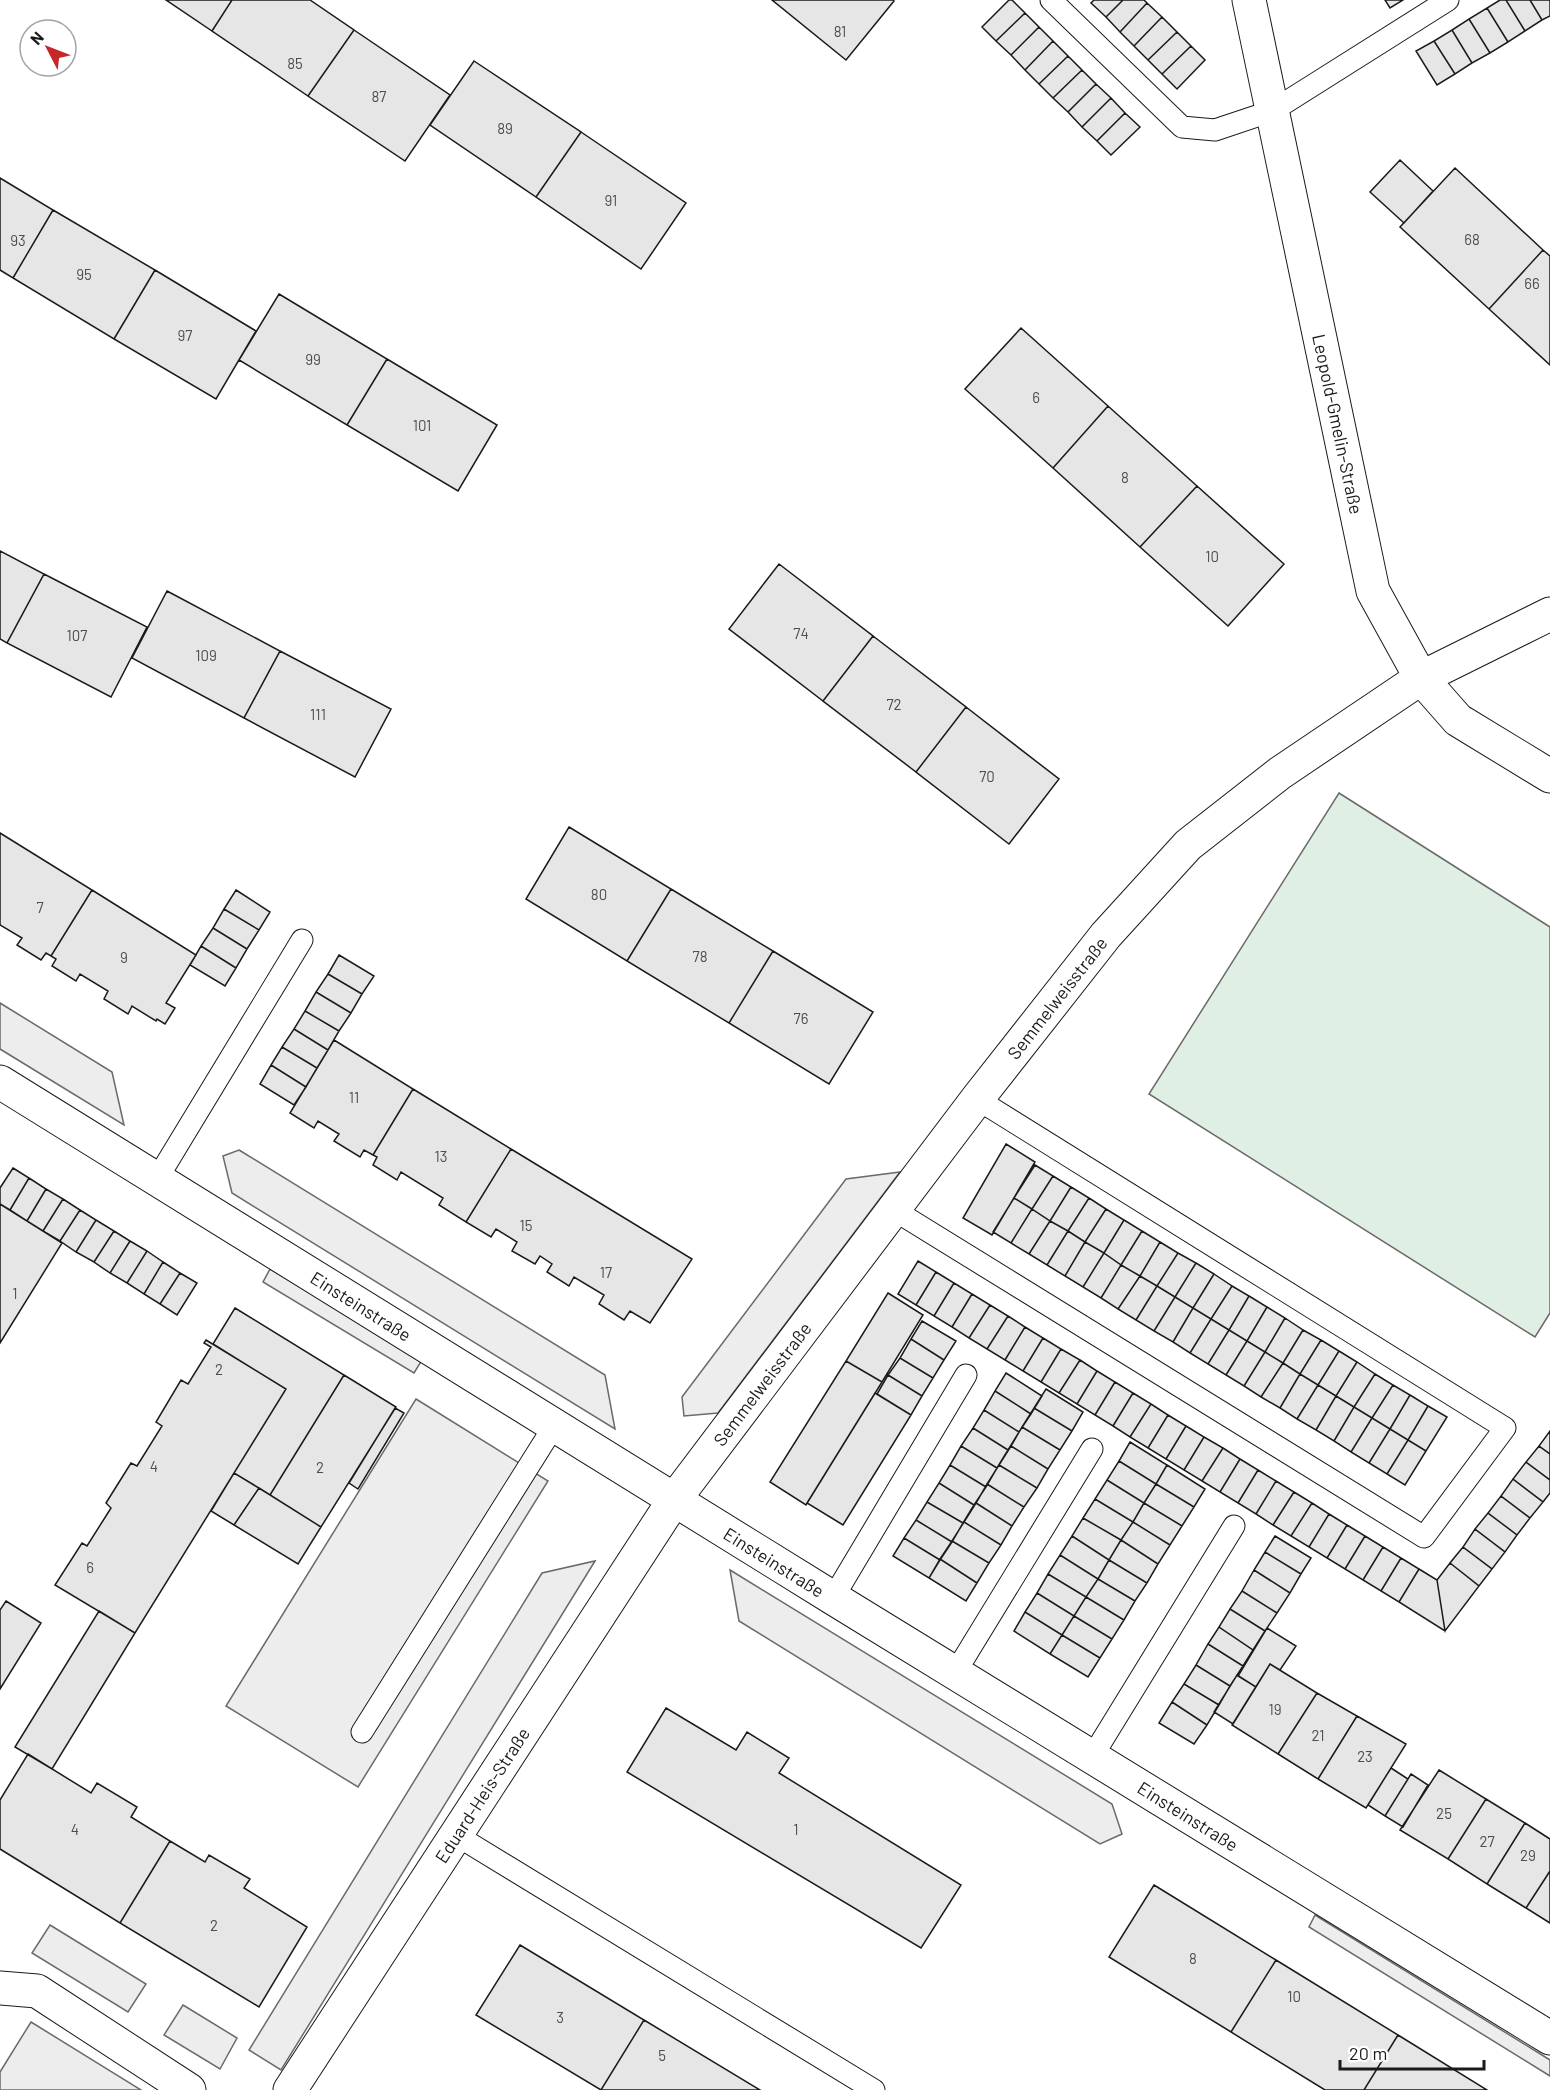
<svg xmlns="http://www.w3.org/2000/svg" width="1550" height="2090" viewBox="0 0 1550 2090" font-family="Barlow,sans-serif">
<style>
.green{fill:#e0efe3;stroke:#6a6a6a;stroke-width:1.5}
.parking{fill:#ededed;stroke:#6a6a6a;stroke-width:1.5}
.building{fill:#e6e6e6;stroke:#1a1a1a;stroke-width:1.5}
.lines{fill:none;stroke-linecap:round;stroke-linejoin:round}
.service-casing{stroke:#1a1a1a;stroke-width:23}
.minor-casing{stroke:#1a1a1a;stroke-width:35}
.service{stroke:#fff;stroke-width:21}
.minor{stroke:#fff;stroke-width:33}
.labels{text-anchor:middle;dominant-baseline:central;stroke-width:4.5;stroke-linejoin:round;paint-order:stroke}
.number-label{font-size:15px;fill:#4d4d4d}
.street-label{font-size:18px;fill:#1a1a1a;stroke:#fff}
</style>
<rect width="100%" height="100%" fill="#fff"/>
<path class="green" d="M1339,793L1550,927V1313L1535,1337L1149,1094Z"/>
<path class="parking" d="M0,1003L112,1072L124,1125L0,1049Z
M239,1150L605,1375L615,1429L232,1193L223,1156Z
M900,1172L718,1413L684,1416L682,1397L846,1179Z
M270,1269L422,1360L414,1373L263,1282Z
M416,1399L548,1481L358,1787L226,1706Z
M595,1561L281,2070L249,2050L542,1573Z
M730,1570L1112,1804L1122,1834L1100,1844L739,1621Z
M1315,1915L1550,2060V2076L1309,1927Z
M50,1925L146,1984L128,2012L32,1953Z
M183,2005L237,2038L220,2069L164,2035Z
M31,2022L141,2090H0V2072Z"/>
<path class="building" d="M166,0H232L212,31Z
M232,0H310L354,30L308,96L212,31Z
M772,0H893L894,1L846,60Z
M1009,0H1012L1025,13L996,41L982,27Z
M1094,0H1123L1106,17L1091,3Z
M1123,0H1144L1147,3L1120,32L1106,17Z
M1385,0H1403L1390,8Z
M1500,0H1506L1525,31L1508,42L1487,8Z
M1506,0H1530L1542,20L1525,31Z
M1530,0H1550V16L1542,20Z
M1147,3L1162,17L1134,46L1120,32Z
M1487,8L1508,42L1490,53L1469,19Z
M1025,13L1039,27L1011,55L996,41Z
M1162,17L1177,32L1148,60L1134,46Z
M1469,19L1490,53L1472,63L1452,30Z
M1039,27L1053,41L1025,70L1011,55Z
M354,30L450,95L405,161L308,96Z
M1452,30L1472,63L1455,74L1434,41Z
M1177,32L1191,46L1162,74L1148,60Z
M1053,41L1068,56L1039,84L1025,70Z
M1434,41L1455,74L1437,85L1416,51Z
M1191,46L1205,60L1177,89L1162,74Z
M1068,56L1082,70L1053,98L1039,84Z
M474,61L581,132L536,197L430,125Z
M1082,70L1096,84L1068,112L1053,98Z
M1096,84L1111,98L1082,127L1068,112Z
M1111,98L1125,113L1097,141L1082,127Z
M1125,113L1140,127L1111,155L1097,141Z
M581,132L686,203L641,269L536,197Z
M1400,160L1433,191L1404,223L1370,192Z
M1455,168L1543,250L1489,309L1400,227Z
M0,178L53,210L13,278L0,270Z
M53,210L155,270L114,339L13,278Z
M1543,250L1550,256V365L1489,309Z
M155,270L256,331L216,399L114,339Z
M279,294L387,359L347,425L239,360Z
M1021,328L1108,406L1053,468L965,389Z
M387,359L497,425L458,491L347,425Z
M1108,406L1197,486L1140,547L1053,468Z
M1197,486L1284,564L1228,626L1140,547Z
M0,551L44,574L7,643L0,639Z
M779,564L873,636L823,701L729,629Z
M44,574L147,627L111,697L7,643Z
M167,591L280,651L244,718L132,658Z
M873,636L966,707L916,772L823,701Z
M280,651L391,709L355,777L244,718Z
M966,707L1059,779L1009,844L916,772Z
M569,827L671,889L627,961L526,899Z
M0,833L92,890L51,956L46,953L41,960L17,945L22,938L0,925Z
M671,889L773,951L729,1023L627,961Z
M92,890L196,955L166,1003L175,1008L165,1024L157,1019L156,1021L132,1006L128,1014L104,999L108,991L80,974L76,981L52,966L56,959L51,956Z
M236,890L270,912L259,930L224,909Z
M224,909L259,930L247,949L213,928Z
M213,928L247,949L236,968L201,946Z
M201,946L236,968L225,986L190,965Z
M773,951L873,1012L829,1084L729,1023Z
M339,955L374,976L362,994L328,974Z
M328,974L362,994L351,1013L316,992Z
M316,992L351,1013L339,1031L305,1011Z
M305,1011L339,1031L328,1050L294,1029Z
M294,1029L328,1050L317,1068L282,1047Z
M334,1040L413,1089L373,1155L364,1150L360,1157L334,1141L339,1134L318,1121L314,1128L290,1113Z
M282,1047L317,1068L306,1087L271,1065Z
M271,1065L306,1087L294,1105L260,1084Z
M413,1089L511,1149L466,1222L439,1205L443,1198L401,1172L397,1180L373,1165L377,1157L373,1155Z
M1006,1144L1035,1162L992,1235L963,1218Z
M511,1149L692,1259L650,1323L630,1311L624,1320L599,1304L604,1295L574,1277L569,1286L547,1272L552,1264L540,1256L535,1264L512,1251L517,1242L496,1229L491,1237L466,1222Z
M1035,1165L1053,1176L1032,1209L1014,1198Z
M13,1168L29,1178L10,1210L0,1204V1188Z
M1053,1176L1071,1187L1050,1221L1032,1209Z
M29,1178L46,1189L27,1221L10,1210Z
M1071,1187L1089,1198L1068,1231L1050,1221Z
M46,1189L63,1199L43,1231L27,1221Z
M1014,1198L1032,1209L1011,1243L993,1232Z
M1089,1198L1106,1209L1085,1242L1068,1231Z
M63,1199L80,1210L60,1241L43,1231Z
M0,1204L62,1243L0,1343Z
M1032,1209L1050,1221L1029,1254L1011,1243Z
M1106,1209L1124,1220L1104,1253L1085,1242Z
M80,1210L96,1220L76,1252L60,1241Z
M96,1220L114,1231L94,1262L76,1252Z
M1124,1220L1142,1231L1121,1265L1104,1253Z
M1050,1221L1068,1231L1047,1265L1029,1254Z
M114,1231L130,1241L110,1273L94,1262Z
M1068,1231L1085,1242L1065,1276L1047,1265Z
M1142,1231L1160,1242L1140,1276L1121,1265Z
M130,1241L147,1251L127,1283L110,1273Z
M1085,1242L1104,1253L1083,1287L1065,1276Z
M1160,1242L1178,1253L1157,1286L1140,1276Z
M147,1251L163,1262L144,1294L127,1283Z
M1104,1253L1121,1265L1101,1298L1083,1287Z
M1178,1253L1196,1263L1175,1297L1157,1286Z
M918,1261L936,1272L916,1305L898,1294Z
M163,1262L180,1273L160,1304L144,1294Z
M1196,1263L1214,1274L1193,1308L1175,1297Z
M1121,1265L1140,1276L1118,1309L1101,1298Z
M936,1272L954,1283L934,1316L916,1305Z
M180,1273L197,1283L177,1315L160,1304Z
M1214,1274L1232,1286L1211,1319L1193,1308Z
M1140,1276L1157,1286L1136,1320L1118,1309Z
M954,1283L972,1294L952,1327L934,1316Z
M1157,1286L1175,1297L1154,1331L1136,1320Z
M1232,1286L1249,1296L1229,1330L1211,1319Z
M888,1293L923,1315L882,1382L846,1361Z
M972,1294L990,1305L969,1338L952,1327Z
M1249,1296L1267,1307L1247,1341L1229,1330Z
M1175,1297L1193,1308L1173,1342L1154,1331Z
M990,1305L1008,1316L987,1349L969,1338Z
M1267,1307L1285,1318L1265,1352L1247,1341Z
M235,1308L344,1375L270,1495L234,1473L286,1389L213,1344Z
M1193,1308L1211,1319L1190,1353L1173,1342Z
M1008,1316L1025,1327L1005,1360L987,1349Z
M1285,1318L1303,1330L1283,1363L1265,1352Z
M1211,1319L1229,1330L1208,1364L1190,1353Z
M922,1321L956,1341L944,1360L911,1339Z
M1025,1327L1043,1338L1023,1371L1005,1360Z
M1229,1330L1247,1341L1226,1375L1208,1364Z
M1303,1330L1321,1340L1300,1374L1283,1363Z
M1043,1338L1061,1349L1041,1382L1023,1371Z
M911,1339L944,1360L933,1378L900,1358Z
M206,1340L286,1389L135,1633L55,1585L82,1543L87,1546L111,1508L106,1503L131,1463L137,1466L162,1426L156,1422L181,1380L188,1384L211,1347L204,1343Z
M1321,1340L1339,1351L1318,1385L1300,1374Z
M1247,1341L1265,1352L1244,1386L1226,1375Z
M1061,1349L1080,1360L1059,1393L1041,1382Z
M1339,1351L1357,1362L1336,1396L1318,1385Z
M1265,1352L1283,1363L1261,1397L1244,1386Z
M900,1358L933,1378L922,1396L888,1375Z
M1080,1360L1097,1371L1077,1404L1059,1393Z
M846,1361L882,1382L806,1505L770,1482Z
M1357,1362L1375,1374L1354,1407L1336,1396Z
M1283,1363L1300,1374L1280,1408L1261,1397Z
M1097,1371L1115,1382L1095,1415L1077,1404Z
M1006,1373L1042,1396L1031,1414L995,1391Z
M1300,1374L1318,1385L1297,1419L1280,1408Z
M1375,1374L1393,1385L1372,1418L1354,1407Z
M344,1375L396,1407L321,1527L270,1495Z
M888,1375L922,1396L911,1415L877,1394Z
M1115,1382L1133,1393L1113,1426L1095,1415Z
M1318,1385L1336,1396L1316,1430L1297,1419Z
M1393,1385L1410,1395L1390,1429L1372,1418Z
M1046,1389L1083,1412L1072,1431L1034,1408Z
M995,1391L1031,1414L1019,1432L984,1410Z
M875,1393L911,1415L843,1525L807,1503Z
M1133,1393L1151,1404L1130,1437L1113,1426Z
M1410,1395L1428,1406L1408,1440L1390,1429Z
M1336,1396L1354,1407L1334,1441L1316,1430Z
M1151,1404L1168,1415L1148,1448L1130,1437Z
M1428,1406L1447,1417L1426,1451L1408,1440Z
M1354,1407L1372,1418L1351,1452L1334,1441Z
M395,1408L404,1413L358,1489L349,1483Z
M1034,1408L1072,1431L1060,1450L1022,1427Z
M984,1410L1019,1432L1008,1450L973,1428Z
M1168,1415L1186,1426L1166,1459L1148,1448Z
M1372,1418L1390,1429L1369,1463L1351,1452Z
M1186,1426L1204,1437L1184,1470L1166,1459Z
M1022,1427L1060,1450L1048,1469L1011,1446Z
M973,1428L1008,1450L997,1468L961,1446Z
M1390,1429L1408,1440L1387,1474L1369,1463Z
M1550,1431V1454L1539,1446Z
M1204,1437L1223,1448L1202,1481L1184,1470Z
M1408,1440L1426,1451L1405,1485L1387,1474Z
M1130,1442L1167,1465L1156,1484L1119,1461Z
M961,1446L997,1468L986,1487L950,1465Z
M1011,1446L1048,1469L1037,1488L999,1465Z
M1539,1446L1550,1454V1480L1526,1462Z
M1223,1448L1240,1459L1220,1492L1202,1481Z
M1240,1459L1258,1470L1238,1503L1220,1492Z
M1119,1461L1156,1484L1144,1503L1107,1480Z
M1526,1462L1550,1480V1493L1543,1502L1513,1479Z
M950,1465L986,1487L974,1505L939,1483Z
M999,1465L1037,1488L1024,1507L987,1484Z
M1167,1465L1205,1489L1194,1507L1156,1484Z
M1258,1470L1276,1481L1256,1514L1238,1503Z
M234,1473L259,1488L234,1525L211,1511Z
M1513,1479L1543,1502L1530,1518L1501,1496Z
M1107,1480L1144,1503L1133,1522L1095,1499Z
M1276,1481L1294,1492L1273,1525L1256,1514Z
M939,1483L974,1505L963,1523L927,1502Z
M987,1484L1024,1507L1012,1526L976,1503Z
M1156,1484L1194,1507L1182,1526L1144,1503Z
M259,1488L321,1527L298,1564L234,1525Z
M1294,1492L1312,1503L1291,1536L1273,1525Z
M1501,1496L1530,1518L1517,1535L1488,1513Z
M1095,1499L1133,1522L1121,1540L1083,1518Z
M927,1502L963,1523L952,1542L916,1520Z
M976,1503L1012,1526L1001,1545L964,1522Z
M1144,1503L1182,1526L1170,1545L1133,1522Z
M1312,1503L1329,1514L1309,1547L1291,1536Z
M1488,1513L1517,1535L1505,1552L1475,1529Z
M1329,1514L1347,1525L1327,1558L1309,1547Z
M1083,1518L1121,1540L1109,1560L1072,1536Z
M916,1520L952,1542L940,1560L904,1538Z
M964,1522L1001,1545L989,1563L952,1541Z
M1133,1522L1170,1545L1158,1564L1121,1540Z
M1347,1525L1365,1536L1345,1569L1327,1558Z
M1475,1529L1505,1552L1492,1569L1463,1547Z
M1072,1536L1109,1560L1098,1579L1060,1555Z
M1275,1536L1311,1558L1301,1574L1265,1552Z
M1365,1536L1383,1547L1363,1580L1345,1569Z
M904,1538L940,1560L929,1578L893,1556Z
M1121,1540L1158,1564L1147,1583L1109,1560Z
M952,1541L989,1563L977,1583L940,1559Z
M1383,1547L1401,1558L1381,1591L1363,1580Z
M1463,1547L1492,1569L1479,1586L1450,1563Z
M1265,1552L1301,1574L1290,1593L1254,1570Z
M1060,1555L1098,1579L1086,1597L1048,1574Z
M1401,1558L1419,1569L1399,1602L1381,1591Z
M940,1559L977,1583L966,1601L929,1578Z
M1109,1560L1147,1583L1135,1601L1098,1579Z
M1450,1563L1479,1586L1445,1631L1437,1580Z
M1419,1569L1437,1580L1445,1631L1399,1602Z
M1254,1570L1290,1593L1277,1613L1242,1591Z
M1048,1574L1086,1597L1074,1616L1037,1593Z
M1098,1579L1135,1601L1124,1620L1086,1597Z
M1242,1591L1277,1613L1265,1631L1230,1609Z
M1037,1593L1074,1616L1062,1635L1025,1612Z
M1086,1597L1124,1620L1112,1639L1074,1616Z
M6,1601L41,1623L0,1689V1610Z
M1230,1609L1265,1631L1253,1650L1219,1627Z
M99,1611L135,1633L52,1769L15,1747Z
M1025,1612L1062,1635L1050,1654L1014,1631Z
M1074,1616L1112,1639L1100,1658L1062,1635Z
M1219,1627L1253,1650L1243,1666L1208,1644Z
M1267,1628L1296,1646L1280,1670L1270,1664L1256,1687L1238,1676Z
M1062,1635L1100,1658L1088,1677L1050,1654Z
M1208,1644L1243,1666L1230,1686L1196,1665Z
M1270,1664L1317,1693L1278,1754L1232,1725Z
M1196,1665L1230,1686L1219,1705L1184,1684Z
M1237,1675L1256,1687L1233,1724L1214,1712Z
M1184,1684L1219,1705L1207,1725L1172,1702Z
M1317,1693L1357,1716L1318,1779L1278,1754Z
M1172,1702L1207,1725L1194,1744L1159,1723Z
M666,1708L736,1750L747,1732L789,1758L779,1773L961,1885L921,1948L627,1772Z
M1357,1716L1406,1744L1366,1808L1318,1779Z
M28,1754L91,1793L97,1783L137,1807L131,1817L170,1841L120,1923L0,1849V1800Z
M1391,1768L1408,1779L1385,1816L1368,1805Z
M1439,1770L1486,1799L1448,1859L1400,1830Z
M1411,1774L1428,1785L1403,1827L1385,1816Z
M1486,1799L1525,1823L1487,1884L1448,1859Z
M1525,1823L1550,1839V1871L1526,1908L1487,1884Z
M170,1841L205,1862L209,1855L250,1879L244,1888L307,1927L259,2007L120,1923Z
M1550,1871V1923L1526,1908Z
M1154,1885L1276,1960L1231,2032L1109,1957Z
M520,1945L644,2020L601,2090L476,2015Z
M1276,1960L1398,2035L1364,2090H1325L1231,2032Z
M644,2020L760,2090H601Z
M1398,2035L1487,2090H1364Z"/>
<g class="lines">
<defs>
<path id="service" d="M1051,0L1182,127L1215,130L1272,111L1448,0
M157,1179L302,940
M894,1210L1424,1537L1505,1428L977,1099
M833,1598L966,1375
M955,1673L1092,1449
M362,1732L554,1426
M1092,1757L1234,1526
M456,1835L874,2090"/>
<path id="minor" d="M1249,0L1373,591L1421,678L1458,720L1550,776
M0,1082L833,1598L1550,2038
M0,1988L37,1991L189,2090
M290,2090L674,1500L977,1099L1106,935L1188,845L1280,773L1421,678L1550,614"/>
</defs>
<use href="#service" class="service-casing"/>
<use href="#minor" class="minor-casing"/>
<use href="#service" class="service"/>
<use href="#minor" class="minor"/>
</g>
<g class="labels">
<g class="number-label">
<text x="840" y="31">81</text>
<text x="295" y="63">85</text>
<text x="379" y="96">87</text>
<text x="505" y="128">89</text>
<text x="611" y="200">91</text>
<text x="1472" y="239">68</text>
<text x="18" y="240">93</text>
<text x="84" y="274">95</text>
<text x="1532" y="283">66</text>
<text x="185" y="335">97</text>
<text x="313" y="359">99</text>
<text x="1036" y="397">6</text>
<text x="422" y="425">101</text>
<text x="1125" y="477">8</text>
<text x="1212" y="556">10</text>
<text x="801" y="633">74</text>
<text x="77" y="635">107</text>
<text x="206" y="655">109</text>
<text x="894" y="704">72</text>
<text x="318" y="714">111</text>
<text x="987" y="776">70</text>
<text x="599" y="894">80</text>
<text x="40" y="907">7</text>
<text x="700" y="956">78</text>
<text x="124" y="957">9</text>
<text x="801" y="1018">76</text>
<text x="354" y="1097">11</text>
<text x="441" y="1156">13</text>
<text x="526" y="1225">15</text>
<text x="606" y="1272">17</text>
<text x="15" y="1293">1</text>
<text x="219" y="1369">2</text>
<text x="154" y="1466">4</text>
<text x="320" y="1467">2</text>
<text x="90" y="1567">6</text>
<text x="1275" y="1709">19</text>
<text x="1318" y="1735">21</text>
<text x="1365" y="1756">23</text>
<text x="1444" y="1813">25</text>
<text x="75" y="1829">4</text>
<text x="796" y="1829">1</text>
<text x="1487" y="1841">27</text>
<text x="1528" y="1855">29</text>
<text x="214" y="1925">2</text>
<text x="1193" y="1958">8</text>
<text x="1294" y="1996">10</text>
<text x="560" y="2017">3</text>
<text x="662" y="2055">5</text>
</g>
<g class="street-label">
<text transform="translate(1338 424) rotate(78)">Leopold-Gmelin-Straße</text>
<text transform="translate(1057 998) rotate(-52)">Semmelweisstraße</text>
<text transform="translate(361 1306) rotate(32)">Einsteinstraße</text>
<text transform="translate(762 1384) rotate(-53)">Semmelweisstraße</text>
<text transform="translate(774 1562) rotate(32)">Einsteinstraße</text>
<text transform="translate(482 1795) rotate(-57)">Eduard-Heis-Straße</text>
<text transform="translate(1188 1816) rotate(32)">Einsteinstraße</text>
</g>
</g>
<g transform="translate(48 48) rotate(312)"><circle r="28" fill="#ffffff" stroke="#a3a3a3" stroke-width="1.5"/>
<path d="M0-4.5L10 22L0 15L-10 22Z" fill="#c62828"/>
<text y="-9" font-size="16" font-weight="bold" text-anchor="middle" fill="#1a1a1a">N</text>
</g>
<path d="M1340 2060v9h144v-9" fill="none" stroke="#1a1a1a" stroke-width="3"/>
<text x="1349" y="2060" font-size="18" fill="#1a1a1a" stroke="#ffffff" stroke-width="4.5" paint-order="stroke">20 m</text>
</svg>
